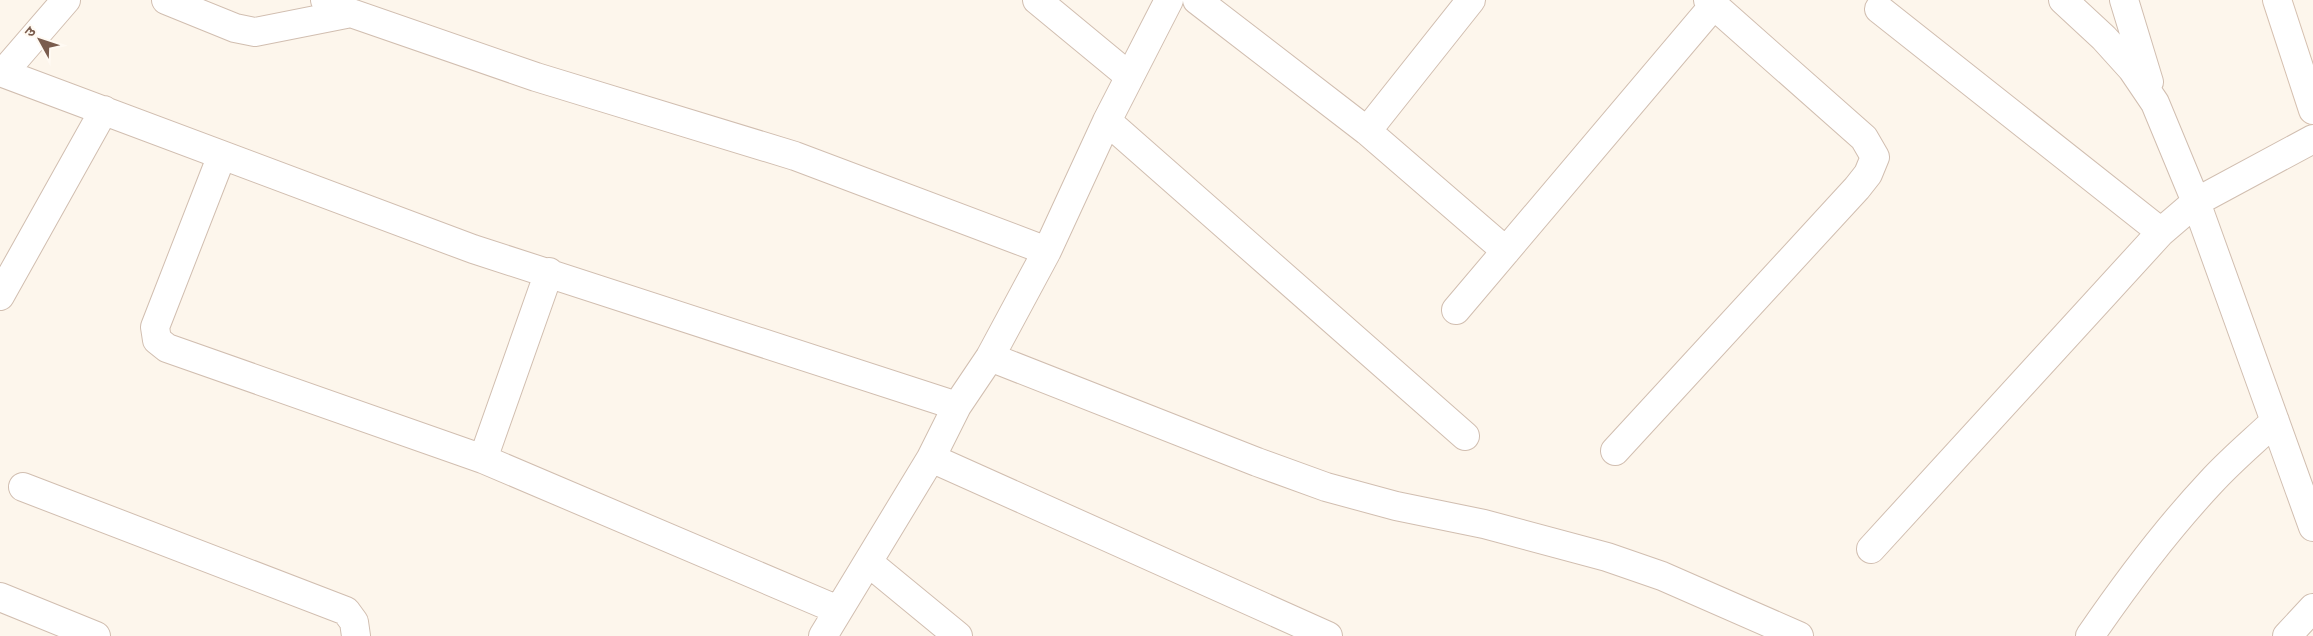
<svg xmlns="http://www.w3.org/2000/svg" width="2313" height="636" viewBox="0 0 2313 636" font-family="Raleway,'Noto Sans Devanagari',sans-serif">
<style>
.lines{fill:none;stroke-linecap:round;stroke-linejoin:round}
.street-casing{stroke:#d1beb0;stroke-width:30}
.secondary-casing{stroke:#d6c0b0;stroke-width:30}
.street{stroke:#fff;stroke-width:28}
.secondary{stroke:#fff;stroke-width:28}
</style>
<rect width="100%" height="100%" fill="#fdf6ec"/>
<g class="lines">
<defs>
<path id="street" d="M66,0L3,73L473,249L957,406
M166,0L235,28L255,32L351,13
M325,0L351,13L536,77L795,156L1047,251
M1037,0L1129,76
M1197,0L1367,131L1506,251
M2063,0L2104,38L2132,69L2155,103L2196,202L2313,527
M2124,0L2149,82
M1879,9L2161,232
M1107,121L1465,436
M1367,131L1471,0
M222,155L155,327L157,340L167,348L483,459L838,610
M0,296L104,110
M1456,310L1714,5
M990,357L1257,462L1326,487L1396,506L1484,524L1607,557L1662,576L1799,636
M1615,451L1857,188L1868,174L1875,157L1864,138L1708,0
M931,458L1328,636
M483,459L549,272
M23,487L346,611L354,622L356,636
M1871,549L2161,232L2196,202L2313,139
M868,562L958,636
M0,597L96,636
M823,636L931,458L957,406L990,357L1047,251L1107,121L1169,0
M2090,636C2127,582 2166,530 2211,482C2231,460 2254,441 2275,421
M2287,636L2313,608"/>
<path id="secondary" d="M2277,0L2313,110"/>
</defs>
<use href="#street" class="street-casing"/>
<use href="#secondary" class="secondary-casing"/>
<use href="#street" class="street"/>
<use href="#secondary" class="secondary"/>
</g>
<g transform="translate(40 40) rotate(310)" stroke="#fffaf3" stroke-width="4" paint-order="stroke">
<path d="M0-4L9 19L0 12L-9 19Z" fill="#7a5c4d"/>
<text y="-8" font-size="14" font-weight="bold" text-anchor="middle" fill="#7a5c4d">उ</text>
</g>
</svg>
